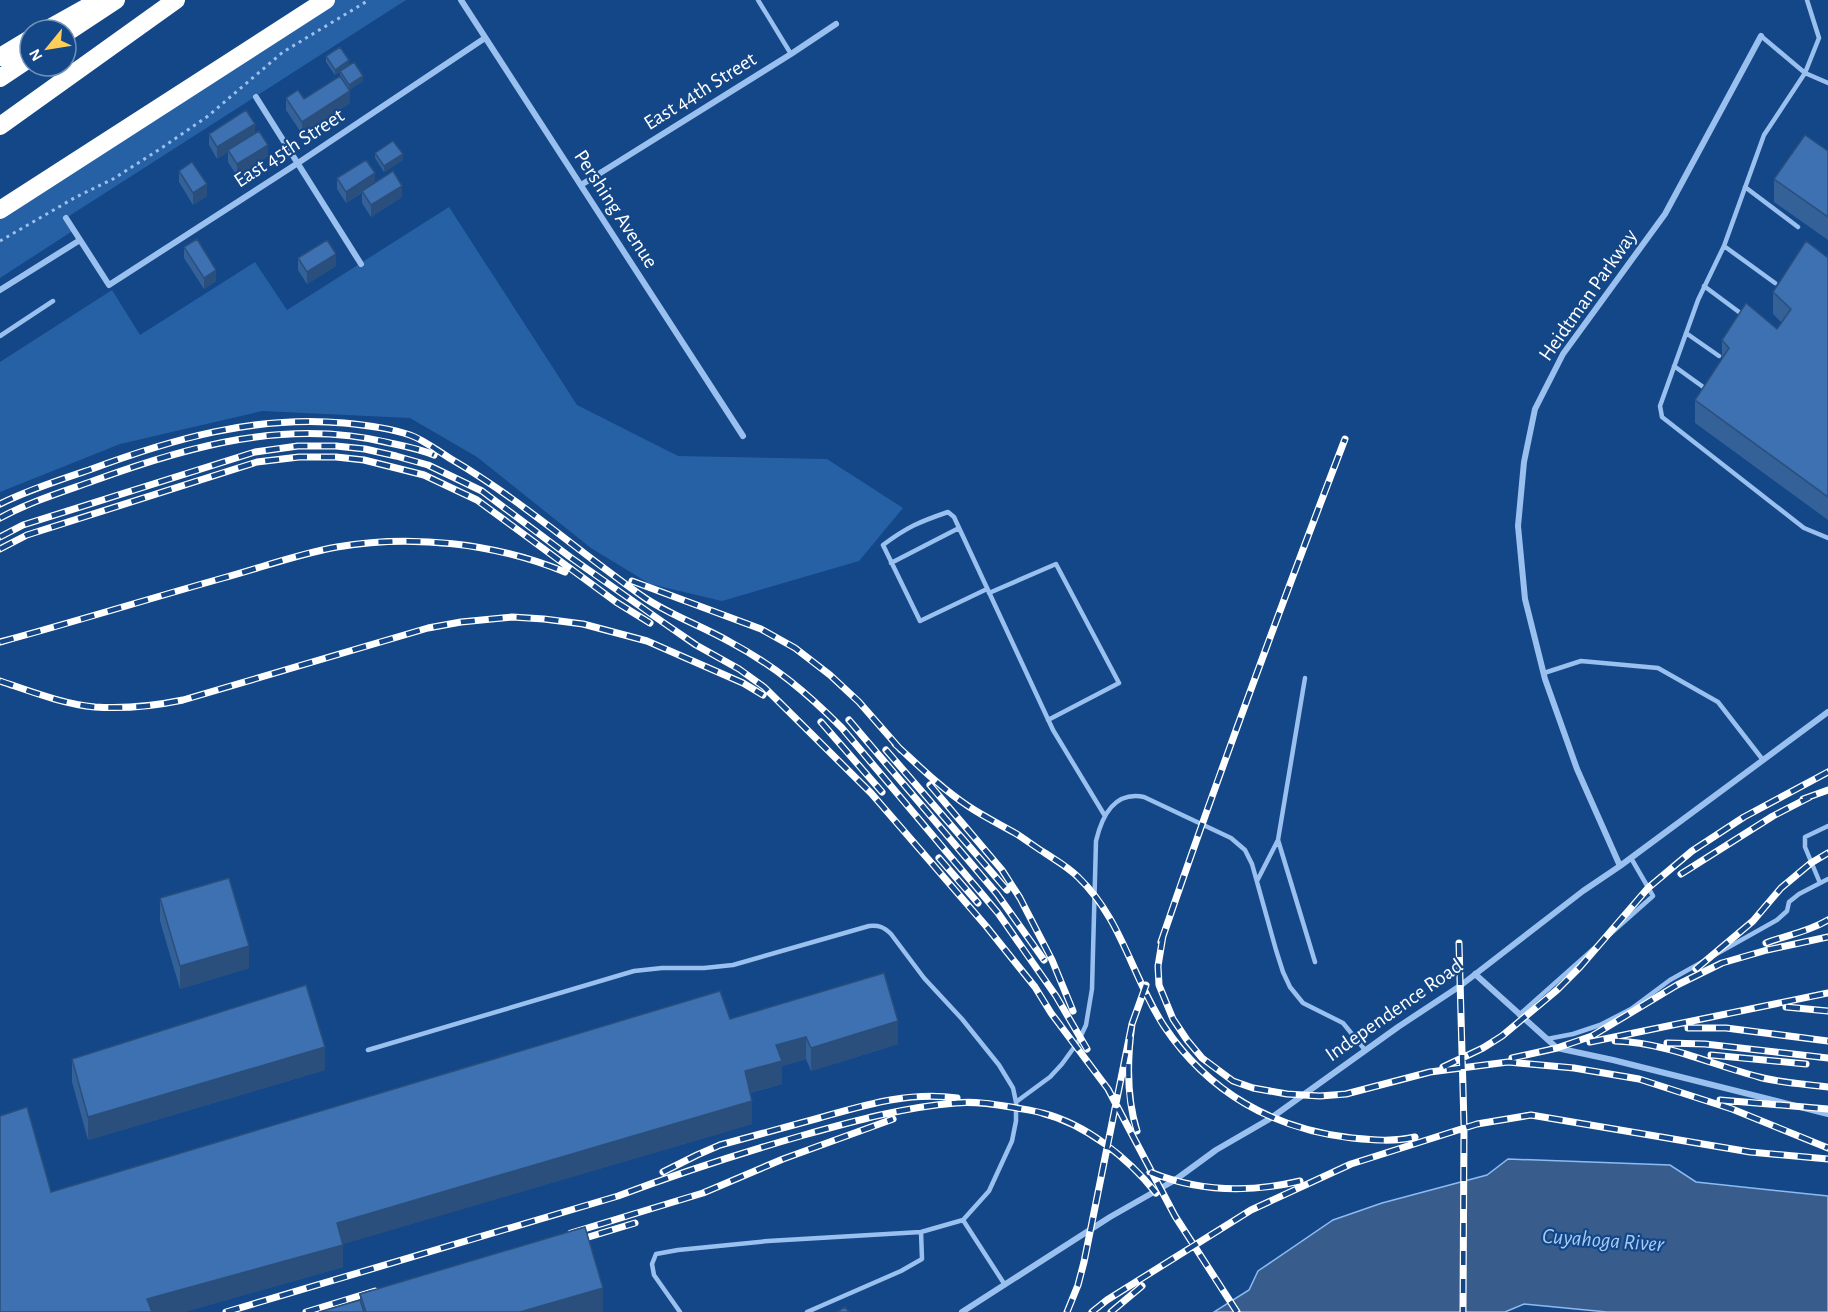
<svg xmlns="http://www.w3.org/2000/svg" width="1828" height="1312" viewBox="0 0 1828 1312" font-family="'Alegreya Sans',sans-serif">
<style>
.green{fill:#2661a6}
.water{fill:#385d8d;stroke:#8cbbf2;stroke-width:1.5}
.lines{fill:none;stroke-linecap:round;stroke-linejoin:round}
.path{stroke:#9ac0ef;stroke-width:3;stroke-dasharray:3 4.5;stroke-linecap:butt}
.lane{stroke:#9ac0ef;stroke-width:4.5}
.street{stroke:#9ac0ef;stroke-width:6}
.highway{stroke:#fff;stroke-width:18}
.rail-casing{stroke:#fff;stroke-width:7}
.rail{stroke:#144787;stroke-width:4.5;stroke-dasharray:14;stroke-linecap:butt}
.wall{fill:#346198}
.shaded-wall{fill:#2b4f7c}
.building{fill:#3d71b1;stroke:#2b4f7c;stroke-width:1.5}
.labels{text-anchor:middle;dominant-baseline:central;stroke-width:4.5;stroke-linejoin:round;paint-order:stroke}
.street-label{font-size:21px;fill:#fff;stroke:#144787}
.water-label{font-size:22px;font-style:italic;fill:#a5caf6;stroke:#144787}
</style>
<rect width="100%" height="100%" fill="#144787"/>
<path class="green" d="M326,0H406L66,218L74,230L0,278V210Z
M449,207L577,405L678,456L827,459L903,508L859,561L722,601L650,584L591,548L477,457L410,418L262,411L120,444L0,492V362L112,290L140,335L255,262L287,310Z"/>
<path class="water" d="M1508,1159L1670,1165L1696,1182L1828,1196V1312H1607L1524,1304L1505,1312H1214L1249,1290L1258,1271L1333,1220L1382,1203L1487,1175Z"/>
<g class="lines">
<path class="path" d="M0,241L76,197L113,179L160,149L208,116L283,52L369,0"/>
<path class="lane" d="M758,0L791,54
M1807,0L1819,38L1805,73L1764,135L1724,246L1698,300L1660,406L1662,417L1804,528L1828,538
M1761,36L1805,73L1828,83
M1745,187L1798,227
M1724,246L1775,283
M1704,286L1743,315
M1686,333L1719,356
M0,336L53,301
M1674,366L1706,389
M891,563L959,528
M987,589L920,621L883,545C907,527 919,522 948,512L954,517L1053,730L1105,816
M989,593L1056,564L1119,683L1048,720
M1544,673L1581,661L1658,668L1718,702L1763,760
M1278,840L1315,962
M1257,881L1278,840L1305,678
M1820,883L1805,847V837L1828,826
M1519,1015L1653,896L1631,858
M1547,1039L1573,1034L1600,1025L1631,1009L1670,980L1777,920L1787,911L1789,902L1799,894L1828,879
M368,1050L634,971L662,968H704L733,965L869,926C879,925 884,927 891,934L924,978L962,1019L999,1065L1013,1088L1016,1102V1121L1012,1141L989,1191L963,1220L1005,1285
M1016,1102L1050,1077L1062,1064L1078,1042L1086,1025L1092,989L1096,841C1102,816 1114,791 1144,797L1231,838L1245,850L1252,864L1276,950L1283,972L1290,987L1303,1003L1343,1023L1365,1050
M680,1312L654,1275L652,1264L656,1254L678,1250L768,1241L921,1232L963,1220
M807,1312L901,1271L922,1259L921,1232"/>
<path class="street" d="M461,0L743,436
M256,97L361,264
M581,185L791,54L836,24
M66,218L109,285L298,163L485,38
M0,290L80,240
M1620,866L1577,769L1545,679L1525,599L1518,526L1524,462L1535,409L1563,354L1665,214L1761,36
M1475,974L1557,1048L1613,1060L1828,1114
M962,1312L1110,1217L1175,1180L1216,1150L1271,1118L1398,1027L1460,986L1583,891L1620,866L1828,712"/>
<path class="highway" d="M46,30L100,0
M66,33L116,0
M0,57L30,39
M0,78L30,58
M0,126L176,0
M0,210L326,0"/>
<defs>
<path id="rail" d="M0,504C28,490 59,480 89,470C172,439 255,415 344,423C366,425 389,428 410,435C424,440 438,451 451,459C520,499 580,553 645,598C672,616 702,626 730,642C775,666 806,692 842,728L998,913L1056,996L1087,1049
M0,518C29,502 62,492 93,481C189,446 287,418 390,443C404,446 420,449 434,455
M0,537L23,525L255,452L298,446H336L365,449L396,456L428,465L482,491L570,557L664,623L696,645L739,669L764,687L871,793L986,926L1035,987L1051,1013L1108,1089L1175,1216L1237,1312
M0,549L27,535L257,462L299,457H336L364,460L424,475L477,500L616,602L650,623
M632,581L761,629L795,648L830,675L859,702L901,750
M0,642C74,622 148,599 223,578C260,568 298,554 337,547C411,534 495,543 565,572
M0,681C30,691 63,704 95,707C125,709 154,706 183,700L428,628L461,622L512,617L544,619L583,624L647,641L743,683L763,695
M849,720L997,894L1044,960
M821,722L882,792
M895,744C919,766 941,788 968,806C983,816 999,824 1015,833C1025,839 1035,847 1045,853C1057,861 1068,867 1078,877C1122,919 1132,977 1164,1026C1208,1092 1273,1129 1352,1138C1373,1140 1394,1142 1415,1137
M886,750L1007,890
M930,785L1002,870L1020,898L1052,960L1073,1011
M1803,799L1828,790
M939,858L978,903
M1681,874L1773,816L1810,797
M1163,936L1158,966L1159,985L1173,1019L1187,1040L1202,1058L1233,1081L1253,1088L1287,1094L1320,1096L1346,1094L1430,1072L1508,1062L1574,1068L1639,1079L1732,1109L1828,1148
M1161,942C1219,773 1281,606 1345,439
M1459,943L1464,1125L1463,1312
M1766,943C1787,935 1808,932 1828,920
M1696,969L1753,921L1781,888L1811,863L1828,853
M1786,1007L1828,1011
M1132,1024L1146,985
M1688,1028H1726L1828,1041
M1615,1041C1668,1043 1709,1064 1759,1077C1781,1083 1805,1084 1828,1087
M1590,1042L1828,993
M1667,1043L1705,1044L1828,1058
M1711,1055L1806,1064
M1512,1058L1557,1048L1592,1036L1677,985L1722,963L1767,950L1828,937
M1443,1067L1483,1048L1502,1036L1557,990L1580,967L1648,888L1692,851L1744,817L1828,772
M1720,1100L1828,1109
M663,1172L697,1155L720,1145C753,1136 786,1127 819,1118C865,1105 909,1091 957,1098
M1150,1172C1199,1192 1249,1193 1300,1181
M571,1233L703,1193L783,1159L893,1119
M572,1242L635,1223
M226,1312L618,1196C679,1173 741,1153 804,1135C854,1121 904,1107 956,1103C974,1101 993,1104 1011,1107C1021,1109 1032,1110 1042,1113C1086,1124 1128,1158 1156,1193
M306,1312L375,1291
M1067,1312L1078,1285L1084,1262L1132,1024C1127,1060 1126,1096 1137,1131
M1092,1312L1107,1300L1251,1210L1351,1164L1477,1124L1531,1115L1750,1152L1828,1159
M1111,1312L1142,1286"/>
</defs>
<use href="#rail" class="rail-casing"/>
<use href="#rail" class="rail"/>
</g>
<path class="wall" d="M326,56L349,65L363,81L349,90L350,103L302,134L286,110V98L304,99L340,76V72L335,75L326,62Z
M255,133L268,156L237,176L228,162V152L217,159L209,145V134Z
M1828,151V240L1774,202V179Z
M375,153L403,160L384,172L375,158Z
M179,171L207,196L193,205L179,182Z
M337,178L375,183L402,197L371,217L362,203V193L346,203L337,189Z
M184,247L216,281L204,289L184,258Z
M1828,255V520L1695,423V400L1722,360V340L1777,329L1782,323L1773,314V292Z
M298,258L336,266L307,284L298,270Z
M160,898L249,968L180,989L160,921Z
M730,1019L898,1044L811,1071L806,1059L782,1066V1084L750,1093L752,1124L342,1244L343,1267L184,1312H0L51,1192Z
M72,1059L325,1070L88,1140L72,1082Z
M360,1294L603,1311L599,1312H319L360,1300Z"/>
<path class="shaded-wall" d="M349,60V66L335,75V70Z
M363,76V81L349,90V85Z
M350,91V103L302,134V122Z
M255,124V136L228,150V152L217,159V147Z
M268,145V156L237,176V164Z
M403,154V160L384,172V166Z
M375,173V185L362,191V193L346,203V192Z
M207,184V196L193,205V193Z
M402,186V197L371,217V205Z
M336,254V266L307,284V272Z
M216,270V281L204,289V278Z
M249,946V968L180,989V966Z
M898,1021V1044L811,1071V1048Z
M806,1037V1059L782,1066V1084L745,1094V1071L776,1045Z
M325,1047V1070L88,1140V1117Z
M752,1101V1124L337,1246V1223Z
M343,1245V1267L184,1312H147V1299Z
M603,1288V1311L599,1312H520Z"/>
<path class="building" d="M340,47L349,60L335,70L326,56Z
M354,62L363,76L349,85L340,71Z
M340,76L350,91L302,122L286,98L298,90L304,99Z
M246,110L255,124L217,147L209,134Z
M259,131L268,145L237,164L228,150Z
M1805,135L1828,151V217L1774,179Z
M393,141L403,154L384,166L375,153Z
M366,160L375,173L346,192L337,178Z
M192,162L207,184L193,193L179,171Z
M393,171L402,186L371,205L362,191Z
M197,239L216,270L204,278L184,247Z
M327,240L336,254L307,272L298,258Z
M1806,241L1827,257L1828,255V497L1695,400L1729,348L1722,340L1746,303L1777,329L1791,309L1773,292Z
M229,878L249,946L180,966L160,898Z
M884,973L898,1021L811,1048L806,1037L776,1045L782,1061L745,1071L752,1101L337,1223L343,1245L147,1299L152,1312H0V1116L27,1107L51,1192L720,991L730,1019Z
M306,985L325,1047L88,1117L72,1059Z
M585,1227L603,1288L520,1312H366L360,1294Z
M360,1300L364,1312H319Z
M845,1307L849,1312H837Z"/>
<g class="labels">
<g class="street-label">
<text transform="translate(700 91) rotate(-32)">East 44th Street</text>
<text transform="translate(289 148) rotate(-33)">East 45th Street</text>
<text transform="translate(616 209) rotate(57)">Pershing Avenue</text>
<text transform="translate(1588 295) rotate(-55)">Heidtman Parkway</text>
<text transform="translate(1394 1010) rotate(-35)">Independence Road</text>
</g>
<g class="water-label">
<text transform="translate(1603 1240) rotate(4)">Cuyahoga River</text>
</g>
</g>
<g transform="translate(48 48) rotate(240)"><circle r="28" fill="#144787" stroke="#7291b7" stroke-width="1.5"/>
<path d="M0-4.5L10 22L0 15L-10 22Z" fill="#ffce58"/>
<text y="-9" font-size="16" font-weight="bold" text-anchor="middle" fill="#ffffff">N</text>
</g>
</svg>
